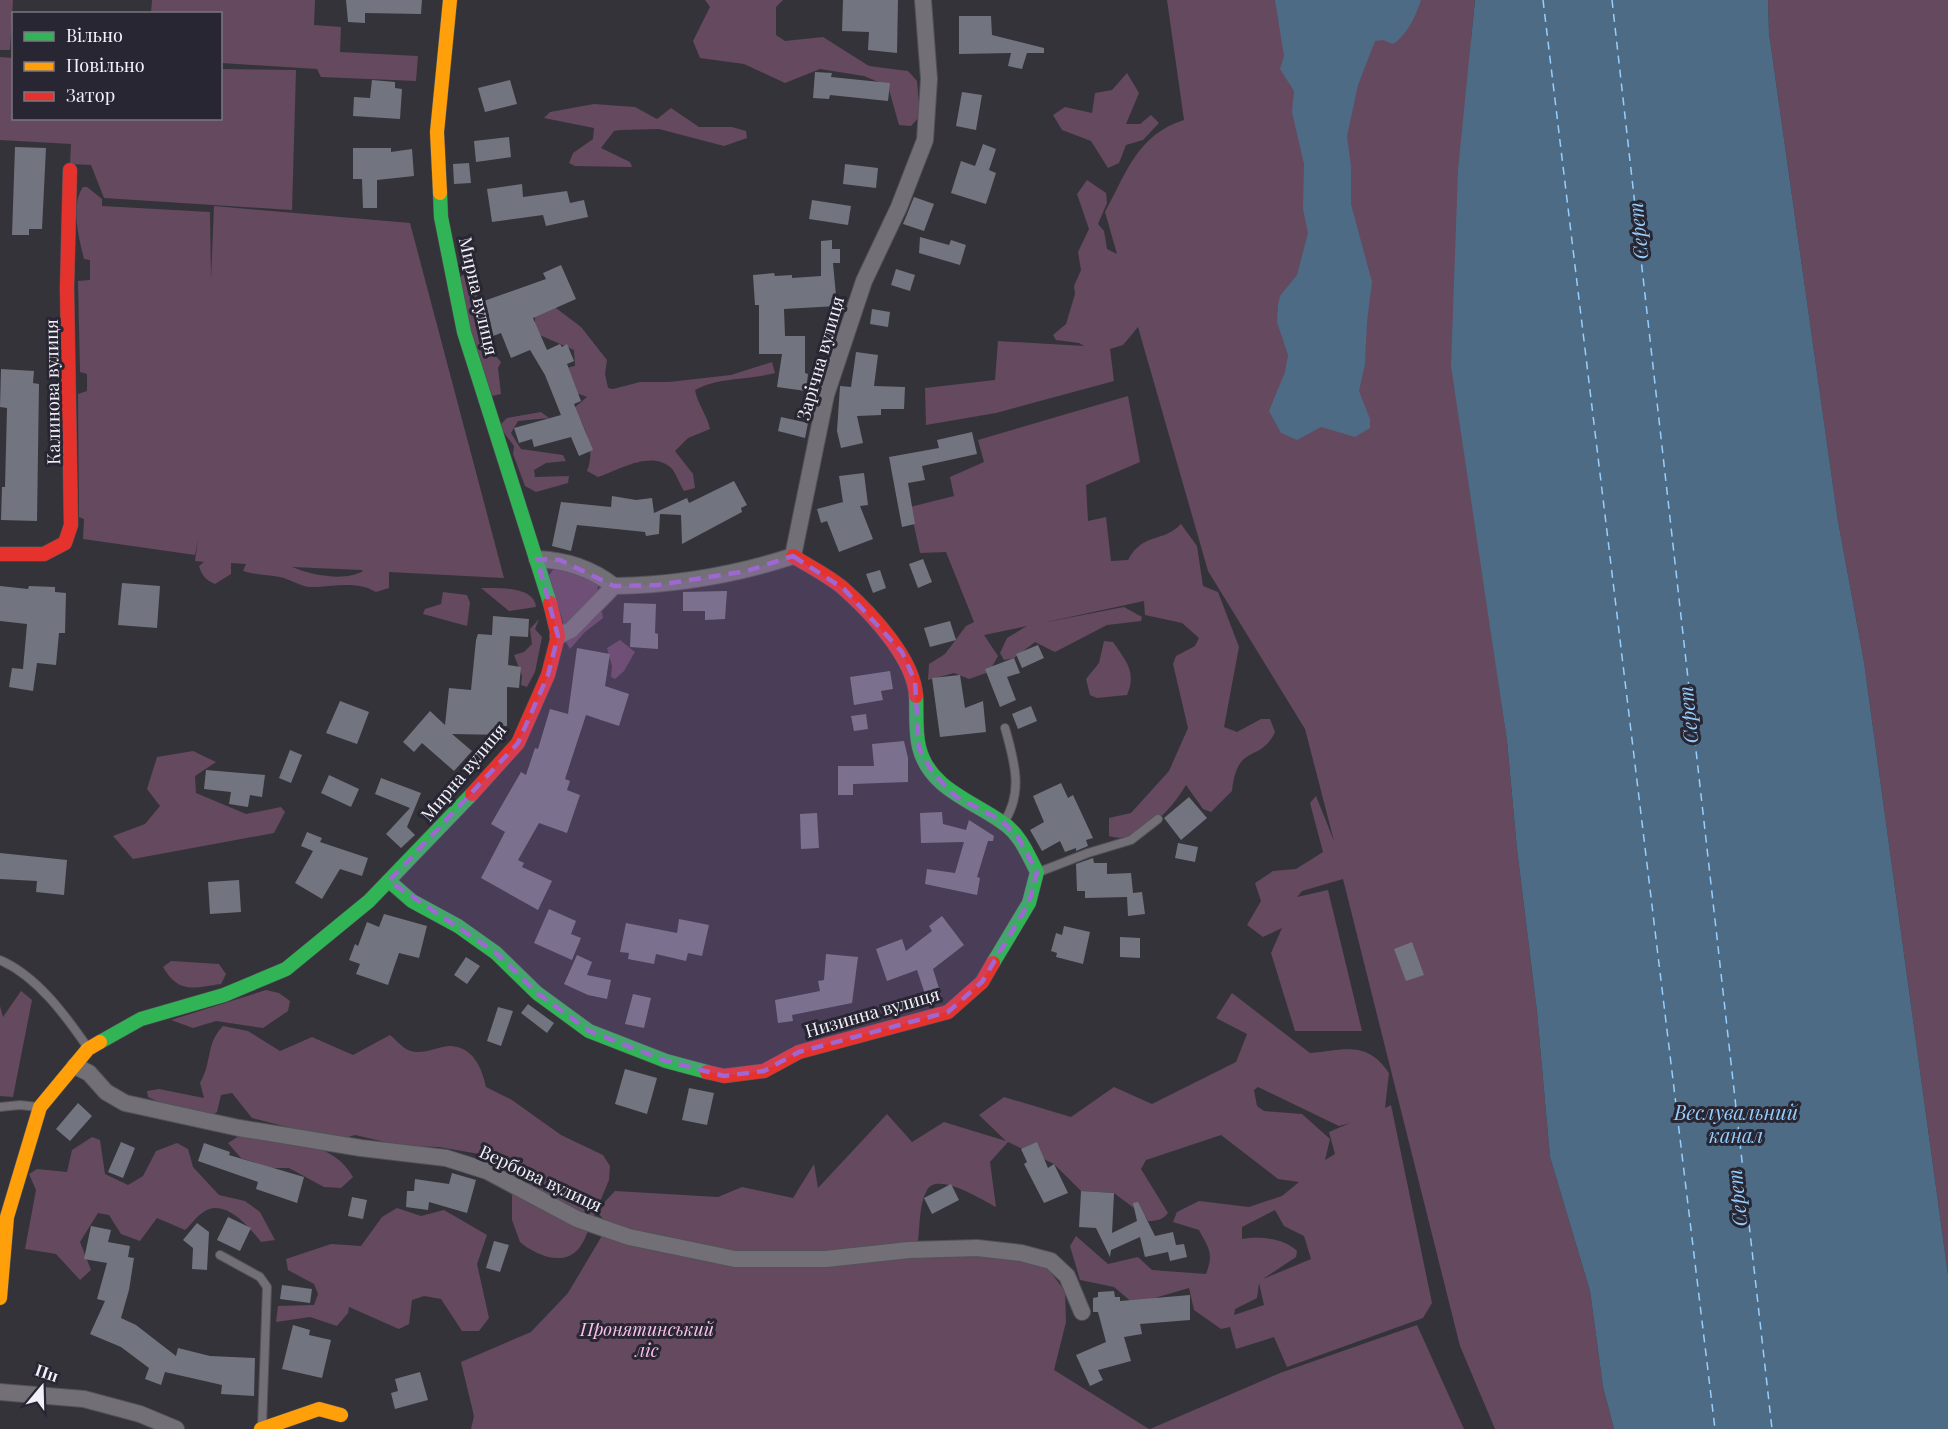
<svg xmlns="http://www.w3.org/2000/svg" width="1948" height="1429" viewBox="0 0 1948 1429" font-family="'Playfair Display',serif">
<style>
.green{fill:#65495f;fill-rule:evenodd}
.water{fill:#4d6b85}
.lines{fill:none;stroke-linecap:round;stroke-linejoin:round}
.ferry{stroke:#96cefe;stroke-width:1.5;stroke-dasharray:8 6;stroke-linecap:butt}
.building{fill:#72747f}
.lane-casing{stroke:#535258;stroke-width:10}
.street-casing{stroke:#535258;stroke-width:18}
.fast-casing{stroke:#535258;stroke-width:15}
.slow-casing{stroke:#535258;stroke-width:15}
.jam-casing{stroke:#535258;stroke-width:15}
.lane{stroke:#736f76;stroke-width:8}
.street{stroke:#736f76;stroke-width:16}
.fast{stroke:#30b455;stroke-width:14}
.slow{stroke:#ff9f0a;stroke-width:14}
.jam{stroke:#e5322d;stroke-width:14}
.marked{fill:#9f67d1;fill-opacity:0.2;stroke:#9f67d1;stroke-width:4.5;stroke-dasharray:12 8;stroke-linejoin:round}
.labels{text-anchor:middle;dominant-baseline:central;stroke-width:6;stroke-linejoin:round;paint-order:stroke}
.street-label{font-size:18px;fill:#f2f1fa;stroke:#282632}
.park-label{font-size:18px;font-style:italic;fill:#fcc0ed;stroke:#282632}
.water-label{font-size:20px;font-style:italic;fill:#96cefe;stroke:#282632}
</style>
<rect width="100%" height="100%" fill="#34333a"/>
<path class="green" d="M0,0H13L10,50H0Z
M152,0H315L314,25L341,27L340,52L418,56L416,81L321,77L317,69L221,63L220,14L151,13Z
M705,0H783L776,7V35L785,41L823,37L869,66L908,71L917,81L920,116L911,126L899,125L888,86L864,76L820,69L785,83L744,64L700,58L693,41L710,7Z
M1167,0H1475L1471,40L1481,559L1507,741L1517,849L1537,1012L1550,1157L1590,1291L1603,1387L1614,1429H1495L1460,1346L1343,879L1302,891L1297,897L1328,890L1362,1031H1295L1271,953L1282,928L1263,937L1247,925L1261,901L1255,883L1273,871L1296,869L1323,852L1310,803L1316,796L1334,841L1305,729L1208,571L1138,327L1123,345L1110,349L1114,381L996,413L926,425L925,388L995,380L998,341L1084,346L1079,343L1056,340L1053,335L1066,324L1075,294L1074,286L1081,270L1078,252L1089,229L1077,194L1087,180L1106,193L1107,203L1098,224L1104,231L1107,249L1117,254L1105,212C1127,172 1137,135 1184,120Z
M1768,0H1948V1275L1864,662L1838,521L1769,33Z
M0,57L13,58L14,118H220L221,69L296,70L292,210L104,198L91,165L70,164L71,144L0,140Z
M1127,73L1139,93L1126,124H1140L1151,115L1159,123L1143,140L1126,145L1119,163L1108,168L1091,141L1062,130L1053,115L1065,107L1092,113L1095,93L1112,90Z
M594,104L635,107L657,119L671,108L699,127H732L746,131L747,138L724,146L659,129L620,130L614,131L601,148L630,162L632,167L575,166L569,163L573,153L593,139L594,128L544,118L550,112Z
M83,187H87L102,199V206L210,212L211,279L214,206L410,223L504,578L389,572V588L376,592C356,580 333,587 311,587C301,587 290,579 280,577C268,575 256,575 243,571L246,564L231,563V574L215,584C206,580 202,576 199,566L204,562L195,561L198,539L195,555L83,539L84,519L79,517L78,394L87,391V374L80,372L78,281L90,280V260L84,259C79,238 70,206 83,187ZM292,567L362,570L363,571C345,582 311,575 292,567Z
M465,274L480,278L481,289L474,300L473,310L482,341L501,362L498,368L501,394L492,396L455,280Z
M552,305L581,327L607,360L605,374L608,388L613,389L640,382H669L731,375L772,362L775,373C749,380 717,377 695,390C698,405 707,415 710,429L688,438L675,451L693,474L695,488L684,491C680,485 677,476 673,470C654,448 619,470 598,477L587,471C596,449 585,427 574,408L587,397L569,390L562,369L575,366L574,350L535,333V316Z
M1128,396L1140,462L1086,485L1088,521L1106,517L1111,561L1128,560C1143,532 1163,543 1181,524L1197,546L1203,586L1218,592L1239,647L1224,727L1237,732L1261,719H1270L1275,732C1260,764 1237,742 1232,791L1211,812L1203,809L1186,785C1172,809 1139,846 1109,836V818L1131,813L1169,771L1188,728L1173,664L1176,656L1195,646L1199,638L1182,623L1145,615L1144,601L1042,623L1124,607L1142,617L1141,621L1107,625L1055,652L1035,642L1014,658L1004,660L1000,653L1007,638L1027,626L984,635L998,656L989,672L969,679L954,673L928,680L929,664L945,654L966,626L974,622L946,552L920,553L910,507L954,496L950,477L984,462L978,440Z
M541,412L549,418L518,421L511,433L521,449L563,455L566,461L546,463L534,470L535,477L569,476L568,483L536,492L525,486L513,454L514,446L499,426L507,418Z
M561,569L592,579L598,585L597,594L564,625L549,575L553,570Z
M481,588C497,588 535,586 536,607L509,611Z
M443,592L467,595L470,603L467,626L423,614L425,609L441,604Z
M592,605L602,612L603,618L585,632L570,649L564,639Z
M539,619L535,629L542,637L535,672L527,687L521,685L522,676L514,655L524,652L532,644L530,629Z
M620,640L635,652L624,671L615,679L611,677L612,666L607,648Z
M1104,641L1113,642C1126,661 1137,672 1127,695L1097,698L1090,695L1086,679L1099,663Z
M193,751L216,762L195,776L196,793L246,814L281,807L285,812L274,833L133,859L113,836L145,824L160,806L147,789L157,757Z
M171,961L219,964L226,974L221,984C193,988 179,994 163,967Z
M266,990L279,993L290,1001L288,1011L263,1028L216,1021L193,1028L171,1020Z
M21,991L32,1000L13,1097L0,1096V1006L3,1017Z
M1232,993L1310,1053C1344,1050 1367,1040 1389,1073L1385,1108L1391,1105L1432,1303L1423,1318L1287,1367L1274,1337L1236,1349L1230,1327L1221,1329L1194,1310L1189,1288L1134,1304L1114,1287L1080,1280L1070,1246L1076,1236L1108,1264L1138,1257L1152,1270L1206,1274C1214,1253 1209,1249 1199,1230L1173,1222L1177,1212L1199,1201L1249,1207L1282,1196L1299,1182L1278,1179L1221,1135L1146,1160L1141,1169L1168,1213C1163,1220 1156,1221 1148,1221L1146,1217L1114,1193L1081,1191L1054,1164L1008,1142L990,1162L996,1207C983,1200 937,1171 927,1190C919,1204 920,1226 918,1241L914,1247L903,1254L715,1251L616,1233L596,1211C591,1222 587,1237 580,1247C565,1268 535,1255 520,1242L512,1220V1175L485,1155L439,1147L403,1146L355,1135L338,1140L252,1118L232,1093L221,1095L217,1112L211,1116L159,1102L148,1097L147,1091L159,1089L204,1098L200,1083C213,1060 205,1045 223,1026L248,1031L280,1051L312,1037L353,1055L390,1035C395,1039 402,1047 408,1050C422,1056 436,1047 449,1046C473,1046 482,1068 486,1087L512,1100L561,1135L603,1155L610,1166L609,1180L596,1211L615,1191L718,1197L742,1187L793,1198L814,1164L818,1188L887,1114L912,1142L944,1122L1006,1141L979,1115L1004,1097L1071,1117L1114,1087L1152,1104L1236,1062L1247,1034L1216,1018ZM1258,1087L1339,1126L1350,1123L1329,1132L1335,1154L1325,1160L1330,1139L1302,1114L1264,1111L1257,1106L1254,1090ZM1275,1210L1284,1226L1304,1236L1311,1259L1263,1279L1296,1257L1297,1251C1284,1238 1259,1236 1242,1239V1227ZM1259,1283L1264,1305L1234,1315L1235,1309L1257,1298Z
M239,1136C279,1140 331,1138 353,1177L341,1188L324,1187L289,1168H271L241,1158L228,1143Z
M92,1137L100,1140L105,1174L128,1185L143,1176L156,1151L177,1143L188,1149L193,1167L219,1195L245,1201L260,1212L275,1240L261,1242C249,1226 223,1196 202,1213C196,1217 191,1225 185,1230L157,1218L140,1241L121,1234L109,1215L98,1213L80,1242L91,1270L80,1280L56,1254L25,1249L36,1190L29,1174L37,1169L67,1172L72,1150Z
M397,1208L421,1216L444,1210L487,1235L477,1264L489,1318L479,1331H462L441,1299L424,1296L412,1300L409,1324L399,1329L349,1307L348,1313L337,1326L310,1317L276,1322L278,1306L314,1305L318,1294L314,1284L288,1270L286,1259L331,1244L361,1246L382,1217Z
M603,1234L732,1265L910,1256L977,1255L1022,1261L1048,1269L1065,1291L1066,1322L1054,1370L1149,1429H471L474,1416L461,1362L531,1332L568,1293Z
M1417,1325L1464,1429H1150L1280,1373Z"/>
<path class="water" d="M1275,0H1421C1416,16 1407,35 1393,44L1383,40L1375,41L1358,85L1347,136L1351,166V204L1372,282L1367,322L1365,364L1359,391L1370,419V428L1355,437L1321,427L1297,440L1281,433L1269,411L1285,372L1288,355L1277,322L1278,305L1280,296L1297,275L1308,233L1303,209L1304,164L1292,112L1294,91L1280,69L1284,56Z
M1475,0H1768L1769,33L1838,521L1864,662L1948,1275V1429H1614L1603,1387L1590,1291L1550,1157L1537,1012L1517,849L1507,741L1451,366L1458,170Z"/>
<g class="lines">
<path class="ferry" d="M1543,0L1715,1429
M1612,0L1772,1429"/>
</g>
<path class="building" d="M346,0H422L421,14L365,13V23L348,22Z
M843,0H898L897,53L868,50L869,32L842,31Z
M959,16H991L992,35L1044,48V53H1027L1022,69L1008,66L1011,53L959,54Z
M815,72L832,73L831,77L890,83L888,101L830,95L829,99L813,98Z
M372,80L395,82V88L402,89L400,119L353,116L354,97L370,98Z
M510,80L517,104L485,112L478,88Z
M962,92L982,95L976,130L956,126Z
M509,137L511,157L476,162L474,141Z
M983,144L996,149L989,170L996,173L986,204L951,193L961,161L975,166Z
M15,147L46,148L42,229H29V235H12Z
M353,148H391V152L412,149L414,176L377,180V208H363L362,179H353Z
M469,163L471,183L454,184L453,164Z
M845,164L878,168L876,188L843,184Z
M522,184L523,197L567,191L570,203L584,200L588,217L546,226L543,215L492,222L487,189Z
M914,197L934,204L924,231L903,224Z
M812,200L851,206L848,225L809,219Z
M920,237L949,245L951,240L966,245L960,265L919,253Z
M832,240V249H840V263H833L837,306L784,309L785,336H805V373L808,374L806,391L777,387L782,354H759V305H755L753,275L774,273L775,276L792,275V278L821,276V241Z
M561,265L576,299L533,318L547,350L560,344L562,347L567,344L574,361L567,364L581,401L574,404L593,450L579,456L571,437L534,447L532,439L519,443L514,428L561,415L545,375L530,350L511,358L501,333L493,336L481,302L546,279L543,273Z
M896,269L915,275L910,291L891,285Z
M872,309L890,312L888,327L870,324Z
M856,352L878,355L874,386L905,387L904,409H881V415L857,416L863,443L841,448L837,431L840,386L851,387Z
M1,369L34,371L33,383L39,384L37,521L1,520L2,487H5L7,408L0,407Z
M781,417L808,423L805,438L778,431Z
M972,432L977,454L922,466L925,480L908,483L915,524L902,527L889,457L939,448L937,440Z
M864,473L868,505L860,506L873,539L839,552L827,521L821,523L817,509L843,502L839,476Z
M734,481L747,505L741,508L742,512L682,544L681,515L660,514L659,534L646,536L645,532L577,525L571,551L552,546L561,502L611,507L612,496L636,500L652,498L654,513L687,498L689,503Z
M923,559L932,582L918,588L909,564Z
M880,570L886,588L873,593L866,574Z
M122,583L160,586L157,628L118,625Z
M0,586L28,589L29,586L55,587V592L66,593L65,633H59L56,665L37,663L33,691L9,687L12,668L23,669L27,624L0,621Z
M727,591L725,619L705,620V611H683V592Z
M624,603L656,604L655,633L658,634V649L630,647L631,623H623Z
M493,616L529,619L528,637L510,636L508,665L521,667L519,688L507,687V726H504L503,735L452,734L472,751L454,771L422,743L414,752L403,742L430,711L445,725L449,688L471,690L476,640L478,634L492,635Z
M950,621L956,640L930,647L924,628Z
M1038,645L1044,658L1022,668L1016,654Z
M577,648L610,654L605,686L629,694L619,726L586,715L565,779L570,781L567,790L580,795L567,833L539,823L518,860L524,863L522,867L552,881L538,910L481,878L505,832L491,824L521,772L526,775L535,748L538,749L550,709L568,714Z
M1014,658L1020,673L1007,677L1016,700L1000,707L985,669Z
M890,671L893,689L881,691L883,700L854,705L850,677Z
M960,675L965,708L983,701L986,732L940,737L932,678Z
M340,701L369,712L357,744L326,733Z
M1031,706L1037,721L1018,729L1012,714Z
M866,714L868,729L854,731L851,716Z
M904,741L908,758V782L853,784V795H838V766H874L872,744Z
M290,750L302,755L291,783L279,778Z
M206,770L265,775L262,797L250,795L248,807L229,804L231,792L204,789Z
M329,775L359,789L351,807L321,793Z
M381,778L421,793L407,827L415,835L401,848L386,834L410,808L375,794Z
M1061,783L1068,798L1073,795L1093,838L1086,840L1088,846L1076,851V848L1065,852L1060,841L1042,851L1030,830L1044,822L1033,796Z
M1189,797L1207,818L1181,840L1164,818Z
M942,812L943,824L966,830L969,820L994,836L993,841H988L977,877L980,878L977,895L925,884L927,869L955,873L964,842L921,843L920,813Z
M817,813L819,848L801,849L800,814Z
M307,832L322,838L320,842L368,858L362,876L340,869L322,899L295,883L313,851L301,846Z
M1178,843L1198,847L1195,862L1175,858Z
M0,853L67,860L64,895L36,892L37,881L0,879Z
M1093,858L1094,863H1107V874L1131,873L1133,893L1142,892L1145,914L1128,916L1127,897L1085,898V891H1077L1076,864Z
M239,880L241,912L210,914L208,882Z
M549,909L576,921L571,934L581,938L572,960L534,943Z
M384,914L427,926L419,958L399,953L388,985L356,974L360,964L349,960L355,944L358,946L367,922L379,927Z
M942,916L964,945L933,969L942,998L928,1003L917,970L887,981L876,949L902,939L906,951L932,931L929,926Z
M679,919L709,925L702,956L688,953L686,961L656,954L654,964L628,959L629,953L620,952L626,923L677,933Z
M1064,926L1090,932L1083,964L1056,957L1057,953L1051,951L1056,933L1062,935Z
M1120,937L1140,938V958L1120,957Z
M1412,942L1424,975L1406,981L1394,949Z
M826,954L858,957L852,1003L792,1015L793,1021L778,1023L775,1000L820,991L818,981L824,980Z
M577,955L592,962L587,975L611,980L607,999L588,995L564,984Z
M466,957L480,966L467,984L454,975Z
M633,994L651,998L644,1028L625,1024Z
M528,1004L554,1023L547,1033L521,1013Z
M498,1007L513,1011L501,1046L487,1041Z
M625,1069L657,1078L647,1114L615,1104Z
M689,1088L714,1093L707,1125L682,1120Z
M78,1103L92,1116L70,1141L56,1129Z
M121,1142L135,1148L123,1178L108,1172Z
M1037,1142L1048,1168L1054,1164L1068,1193L1044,1203L1024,1164L1027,1162L1021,1149Z
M204,1143L230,1152L229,1155L304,1177L297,1203L256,1189L258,1182L198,1161Z
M452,1173L476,1180L467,1213L429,1202L428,1210L406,1207L407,1191H414L415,1179L449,1184Z
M951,1184L959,1200L932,1214L924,1198Z
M1081,1191L1114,1193L1112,1233L1137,1221L1133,1203L1138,1202L1155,1236L1173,1232L1176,1245L1184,1244L1187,1257L1170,1261L1168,1252L1145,1257L1140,1237L1111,1250L1110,1257L1096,1228L1079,1227Z
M352,1197L367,1200L363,1219L348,1216Z
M228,1217L251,1228L240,1251L217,1240Z
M197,1223L209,1232L207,1270L192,1269L193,1248L183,1240Z
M91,1226L111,1230L108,1242L130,1246L128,1257L134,1258L129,1290L121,1318L136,1325L176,1356L178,1348L210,1356L255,1358L254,1396L221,1394L222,1385L165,1372L161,1385L145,1379L149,1368L121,1347L90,1334L105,1301L97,1299L107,1263L84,1259Z
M494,1241L509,1245L500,1272L486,1268Z
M282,1285L312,1289L310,1303L280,1299Z
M1114,1291L1115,1297H1120V1301L1190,1295V1320L1140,1324L1142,1334L1124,1337L1131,1361L1098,1370L1103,1380L1090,1386L1076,1355L1106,1342L1098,1312H1093V1298L1098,1297V1292Z
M293,1325L310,1330L309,1335L331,1340L322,1378L282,1369Z
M420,1372L428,1400L395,1409L391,1393L398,1391L395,1379Z"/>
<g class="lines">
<defs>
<path id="lane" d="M1004,822C1024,792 1014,760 1005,728
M1039,872L1088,853L1131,840L1158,819
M0,960C37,976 66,1016 88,1048
M0,1107L20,1105L38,1107
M220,1255L260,1277L267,1287L262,1426"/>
<path id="street" d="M537,559C565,560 592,569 614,586
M558,636L571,630L614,586C676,585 735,575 793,556L826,395L864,281L899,207L925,140L929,79L923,0
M75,1066L89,1073L106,1092L125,1103L239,1128L361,1148L446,1158L487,1171L577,1219L629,1237L735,1259H826L909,1250L977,1248L1021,1253L1051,1261L1067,1276L1082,1312
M0,1392L84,1399L140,1414L176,1429"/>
<path id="fast" d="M440,193L441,217L464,332L550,603
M916,696C917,712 915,731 919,747C929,789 973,801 1003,823C1020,834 1028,855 1037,872L1029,903L993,963
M389,881L412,901L458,926L496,953L537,993L589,1031L666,1061L707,1072
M100,1042L141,1019L224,995L286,969L369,901L472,794"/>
<path id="slow" d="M440,193L437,132L450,0
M0,1298L7,1217L40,1107L88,1049L100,1042
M261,1429L319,1409L341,1415"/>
<path id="jam" d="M0,554H44L65,543L71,525L67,288L70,170
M793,556C810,567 829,576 844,589C872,614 914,659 916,696
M472,794L518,743L548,675L558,636L550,603
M707,1072L724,1076L764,1071L799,1052L948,1012L982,982L993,963"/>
</defs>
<use href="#lane" class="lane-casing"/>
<use href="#street" class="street-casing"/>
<use href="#fast" class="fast-casing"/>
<use href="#slow" class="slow-casing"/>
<use href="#jam" class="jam-casing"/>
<use href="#lane" class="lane"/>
<use href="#street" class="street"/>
<use href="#fast" class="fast"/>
<use href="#slow" class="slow"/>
<use href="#jam" class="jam"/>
</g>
<path class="marked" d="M793,556L844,589L902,652L915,681L919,748L933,773L955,796L1001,820L1018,837L1037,872L1029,903L982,982L948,1012L799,1052L764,1071L724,1076L666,1061L589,1031L537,993L496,953L389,881L518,743L548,675L558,636L537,559L560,560L614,586L658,585L747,571Z"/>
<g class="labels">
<g class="street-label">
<text transform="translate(479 296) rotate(77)">Мирна вулиця</text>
<text transform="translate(820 358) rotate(-74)">Зарічна вулиця</text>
<text transform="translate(52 392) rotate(-91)">Калинова вулиця</text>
<text transform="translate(463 772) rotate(-50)">Мирна вулиця</text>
<text transform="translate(872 1012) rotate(-16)">Низинна вулиця</text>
<text transform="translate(541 1178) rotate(25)">Вербова вулиця</text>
</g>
<g class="park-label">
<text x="647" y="1329">Пронятинський<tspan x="647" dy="21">ліс</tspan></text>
</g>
<g class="water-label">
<text transform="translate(1637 231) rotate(-96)">Серет</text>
<text transform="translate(1687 715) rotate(-96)">Серет</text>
<text x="1736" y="1111">Веслувальний<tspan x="1736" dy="23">канал</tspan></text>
<text transform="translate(1736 1198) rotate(-96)">Серет</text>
</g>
</g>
<rect x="12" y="12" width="210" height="108" fill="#282632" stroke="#797782" stroke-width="1.5"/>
<rect x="24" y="32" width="30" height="9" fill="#30b455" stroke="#797782" stroke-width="1.5"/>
<text x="66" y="42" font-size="18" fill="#f2f1fa">Вільно</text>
<rect x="24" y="62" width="30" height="9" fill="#ff9f0a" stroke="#797782" stroke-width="1.5"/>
<text x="66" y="72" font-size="18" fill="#f2f1fa">Повільно</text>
<rect x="24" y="92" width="30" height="9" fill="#e5322d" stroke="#797782" stroke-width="1.5"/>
<text x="66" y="102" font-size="18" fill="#f2f1fa">Затор</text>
<g transform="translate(42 1387) rotate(19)" stroke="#282632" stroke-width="4.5" paint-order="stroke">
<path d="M0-4.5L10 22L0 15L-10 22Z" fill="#f2f1fa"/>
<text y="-9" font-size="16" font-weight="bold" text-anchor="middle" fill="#f2f1fa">Пн</text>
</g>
</svg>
